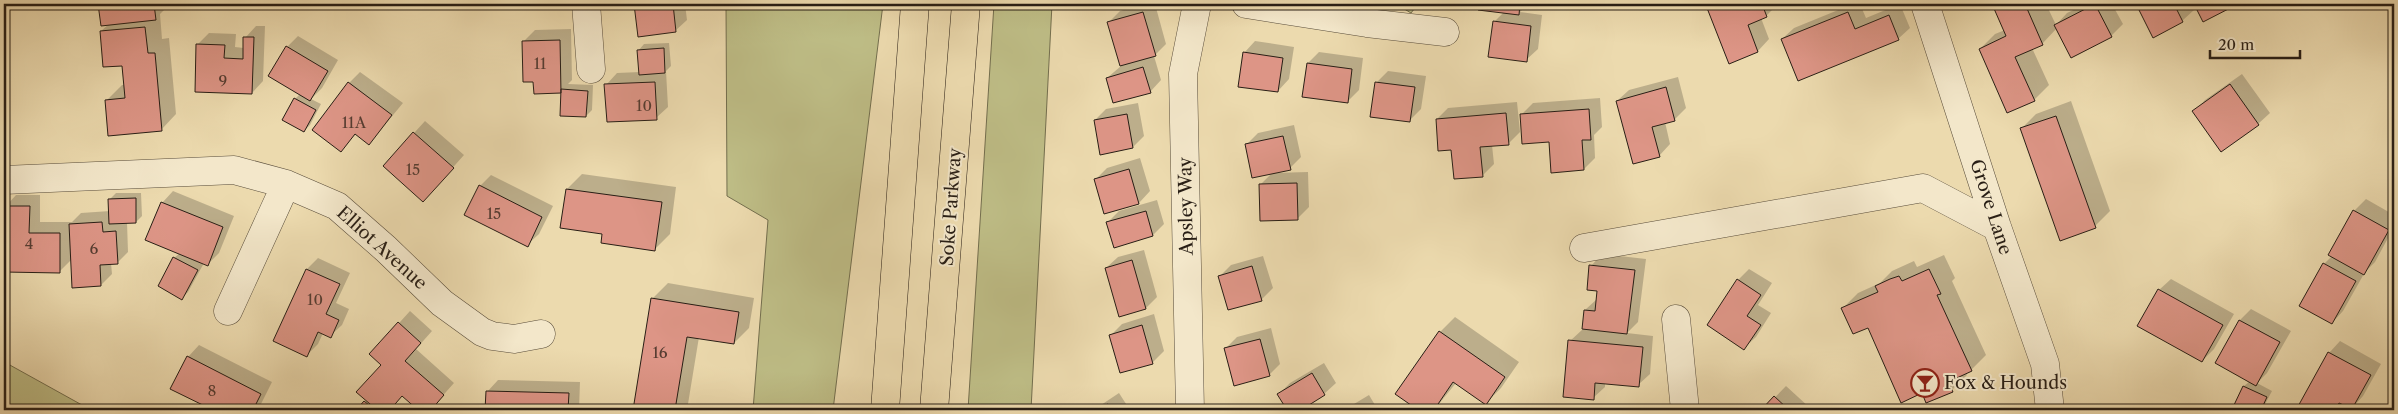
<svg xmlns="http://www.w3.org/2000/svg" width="2398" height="414" viewBox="0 0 2398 414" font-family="'Libre Caslon Text',serif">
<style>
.green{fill:#bebd86;stroke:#736e4e}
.shadow{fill:#0003}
.building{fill:#dd9586;stroke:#281e15}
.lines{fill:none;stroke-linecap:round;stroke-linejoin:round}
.minor-casing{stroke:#594d3b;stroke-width:29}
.trunk-casing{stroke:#281e15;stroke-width:29}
.minor{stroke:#f3e7ca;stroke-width:28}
.trunk{stroke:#ecdaae;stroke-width:28}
.labels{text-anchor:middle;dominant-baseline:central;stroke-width:4;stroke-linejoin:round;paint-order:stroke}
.number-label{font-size:15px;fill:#553c31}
.street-label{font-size:18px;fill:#281e15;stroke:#f3e7ca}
.poi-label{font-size:18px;fill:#281e15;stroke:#f3e7ca;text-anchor:start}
</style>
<rect width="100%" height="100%" fill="#ecdaae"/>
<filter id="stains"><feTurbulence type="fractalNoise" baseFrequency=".004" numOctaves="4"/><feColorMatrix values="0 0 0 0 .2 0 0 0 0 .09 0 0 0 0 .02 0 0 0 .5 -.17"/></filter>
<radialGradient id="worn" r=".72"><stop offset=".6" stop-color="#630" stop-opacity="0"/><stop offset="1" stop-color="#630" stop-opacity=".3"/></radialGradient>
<path class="green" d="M726,4H883L833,410H753L768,220L727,196Z
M994,4H1052L1031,410H968Z
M1396,4H1418L1411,13Z
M4,350L8,364L91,410H4Z"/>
<path class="shadow" d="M99,4H167V7L160,14L162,39L169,38L176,114L161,130L107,100L122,85H125L123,64L101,31L109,24L102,25Z
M635,4H685L687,20L675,31L639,36Z
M1144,4H1155L1166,44L1154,56L1161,80L1150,92L1107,78L1121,66L1109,22L1120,11Z
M1481,4H1528L1520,12L1542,15L1538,49L1526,60L1494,22L1504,12L1480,9Z
M1713,4H1778L1766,16L1761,18L1769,39L1758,51L1730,62L1708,9Z
M1853,4H1860L1866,18L1900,4L1910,28L1898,39H1782L1794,28Z
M1993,4H2046L2056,25L2067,13L2086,4H2112L2123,24L2111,36L2057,28L2042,44L2032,48L2049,85L2034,100L1980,49L1995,34L2005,30Z
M2138,4H2190L2194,10L2182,21L2154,36Z
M256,26H265L263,81L252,93L197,45L209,33L236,34L235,47L244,48L245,38Z
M571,29L572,80L568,84L593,85L592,110L586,116L563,91L534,80L523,42L535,30Z
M298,36L338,60L322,88L311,99L321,104L310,125L304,131L295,99L300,94L287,47Z
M1255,41L1294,47L1289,79L1278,91L1244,53Z
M669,43L671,66L666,71L668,107L656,118L606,85L617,73L640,72L638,51L644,44Z
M1319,52L1363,58L1359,90L1347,102L1308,63Z
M1388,71L1426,76L1421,109L1410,120L1376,83Z
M360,72L403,103L369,144L356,134L341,150L349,83Z
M2242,74L2270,113L2258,124L2194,112L2205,100Z
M1678,77L1686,108L1674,120L1665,122L1670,144L1659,156L1617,101L1629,90Z
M1600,98L1602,127L1594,135L1595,158L1584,169L1522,114L1533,103Z
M2071,101L2110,211L2095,226L2021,129L2036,114Z
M1517,102L1520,132L1508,144L1492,145L1494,164L1482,176L1452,148L1437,119L1448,108Z
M1138,103L1144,136L1133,147L1095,120L1106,109Z
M425,121L464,155L423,201L384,166Z
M1294,125L1301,157L1290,168L1274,173L1308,172L1309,207L1297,219L1260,185L1273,172L1246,145L1258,133Z
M1140,158L1150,191L1139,203L1096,179L1107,168Z
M582,174L676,187L670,234L655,249L604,233L567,189Z
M491,175L553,206L539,234L527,245L480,186Z
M173,191L234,216L219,253L208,264L204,263L188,292L182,298L174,258L180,253L162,203Z
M116,193H141L142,216L136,222H127L128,252L117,263H111L112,274L101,285L72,259L60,271L5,207L16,195H40V222H72L81,213L110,211L109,200Z
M2366,199L2394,215V227L2375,262L2365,272L2343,311L2332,323L2324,264L2332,256L2354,211Z
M1157,200L1164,224L1153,235L1108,222L1119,211Z
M1144,250L1157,297L1146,308L1106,268L1118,257Z
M1602,254L1646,259L1638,322L1627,333L1653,336L1650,374L1638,385L1605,382V387L1593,398L1570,341L1583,329L1585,310L1597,299L1599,290L1591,266Z
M1944,255L1955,278L1952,281L1986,355L1971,370L1966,373L1967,375L1952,390L1922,391L1868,326L1843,308L1858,293L1880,283L1892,271L1914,261L1917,267Z
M1263,256L1273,288L1261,300L1220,276L1231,265Z
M318,258L350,273L336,303L349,309L342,325L330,336L323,333L318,344L307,355L274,340L307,269Z
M1749,269L1772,283L1758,305L1771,313L1756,337L1744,348L1738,280Z
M2171,279L2234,314L2214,349L2202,361L2159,290Z
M668,283L754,298L749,328L734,343L699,337L687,410H634L653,298Z
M2251,309L2291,331L2267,373L2257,383L2272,391L2262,410H2248L2236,404L2244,386L2250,381L2217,363L2240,320Z
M410,311L432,331L416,349L454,383L430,410H420L403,395L389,410H357L367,400L383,365L371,354Z
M1154,314L1164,351L1153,362L1121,371L1111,335L1122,324Z
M1455,317L1519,362L1501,388L1486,403L1456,383L1434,410H1420L1397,394L1440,332Z
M1271,328L1280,364L1269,375L1226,348L1237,337Z
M2340,341L2381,364L2363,396L2352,408L2343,403L2339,410H2297L2329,353Z
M199,345L272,382L258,410H215L172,388L188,357Z
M1324,363L1336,383L1324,394L1298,410H1288L1279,394L1290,383Z
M498,380L580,382L579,410H486L487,392Z
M1786,386L1809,407L1806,410H1763Z
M1119,393L1130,410H1093L1095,409Z
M1369,395L1378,410H1344Z"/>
<path class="building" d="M98,4H154L156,20L101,26Z
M634,4H673L676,32L638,37Z
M1124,4H1139L1125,8Z
M1479,4H1520L1519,15L1478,10Z
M1719,4H1762L1767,17L1748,25L1758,52L1729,64L1707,8Z
M1992,4H2025L2043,45L2015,57L2035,101L2007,113L1979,49L2006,36Z
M2095,4L2112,37L2071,58L2054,25Z
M2136,4H2174L2183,22L2153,38Z
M2194,4H2238L2203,22Z
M1143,12L1156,56L1120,66L1107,22Z
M1848,12L1855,29L1889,15L1899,40L1798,81L1781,39Z
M1493,21L1531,26L1527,62L1488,57Z
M145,27L148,53H155L162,131L108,136L105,100L125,98L122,66L103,67L100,31Z
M243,37H254L252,94L195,92L196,44L225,45L224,58L243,59Z
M560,40L561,93L534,94L533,82H523L522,41Z
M286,46L328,71L310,101L268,76Z
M664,48L665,73L639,75L637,50Z
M1243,52L1283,58L1278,92L1238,87Z
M1307,63L1352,69L1348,103L1302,97Z
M1143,67L1151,93L1113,103L1106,78Z
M348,82L392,115L369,145L355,134L341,152L312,130Z
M655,82L657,120L607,122L604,84Z
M1375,82L1415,87L1410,122L1370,117Z
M2230,84L2259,125L2221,152L2192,111Z
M1666,87L1675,121L1652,127L1660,157L1633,164L1616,101Z
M561,89L588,91L586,117L560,116Z
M294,98L316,110L304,132L282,120Z
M1589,109L1591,140H1582L1584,170L1551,173L1549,142L1522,144L1520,114Z
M1506,113L1509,145L1480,147L1483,177L1454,179L1451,150L1438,151L1436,119Z
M1127,114L1133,148L1100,155L1094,120Z
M2056,116L2096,228L2060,241L2020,128Z
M413,132L454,168L423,202L383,166Z
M1283,136L1291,170L1252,178L1245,144Z
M1129,169L1139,204L1104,214L1094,179Z
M1297,183L1298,220L1260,221L1259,184Z
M479,185L542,217L528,247L464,215Z
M566,189L662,202L655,251L601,243L602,234L560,228Z
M136,198V223L109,224L108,199Z
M161,202L223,227L208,266L145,240Z
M4,206H30L29,233H60V273L4,272Z
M2353,210L2389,230L2364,275L2328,255Z
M1146,211L1153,236L1114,248L1106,222Z
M102,222L103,232L116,231L118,264L100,265L101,286L72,288L69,224Z
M173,257L198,270L182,300L158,286Z
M1132,260L1146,309L1119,317L1105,268Z
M2323,263L2356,281L2332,324L2299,306Z
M1589,265L1635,270L1627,334L1582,329L1584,310L1595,311L1597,291L1587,290Z
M1252,266L1262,301L1228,310L1218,276Z
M306,269L340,284L326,314L339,320L331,338L318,332L307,357L273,341Z
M1929,269L1941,294L1937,295L1972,371L1948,382L1953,392L1926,403L1922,393L1901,403L1868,328L1853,334L1841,308L1878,292L1875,286L1890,279L1899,276L1902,281Z
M1737,279L1761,295L1747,316L1761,325L1744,350L1707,325Z
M2158,289L2223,325L2202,362L2137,326Z
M651,298L739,312L734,344L687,337L675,410H633Z
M2239,320L2280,342L2256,386L2215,363Z
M398,322L421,343L405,361L444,395L431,410H418L402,396L390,410H377L356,392L381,365L369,354Z
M1142,325L1153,364L1120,373L1109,335Z
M1439,331L1505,377L1486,405L1453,382L1434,410H1418L1395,394Z
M1260,339L1270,376L1234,386L1224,348Z
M1568,340L1643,347L1639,387L1595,383L1594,400L1563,397Z
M2328,352L2371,375L2352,409L2339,403L2335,410H2296Z
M187,356L261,394L253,410H213L170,389Z
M1312,373L1325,395L1301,410H1287L1277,394Z
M2243,386L2267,397L2261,410H2245L2234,405Z
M486,391L569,393L568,410H485Z
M1774,396L1789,410H1761Z
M364,401L375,410H356Z
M1108,404L1112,410H1097Z
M1357,406L1360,410H1350Z"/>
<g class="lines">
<defs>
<path id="minor" d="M586,4L591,69
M1246,4L1367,23L1445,32
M1925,4L1997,227L2045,364L2050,410
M4,180L234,170L286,184L337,206L386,249L442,303L482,332L492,336L514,339L541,334
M1584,248L1923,188L1997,227
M228,311L286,184
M1676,319L1685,410
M1190,410L1183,74L1197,4"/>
<path id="trunk" d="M885,410L915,4
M934,410L966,4"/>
</defs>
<use href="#minor" class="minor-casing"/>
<use href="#trunk" class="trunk-casing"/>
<use href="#minor" class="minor"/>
<use href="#trunk" class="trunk"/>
</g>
<defs>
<symbol id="bar-ring" viewBox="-11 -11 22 22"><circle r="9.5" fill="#f3e7ca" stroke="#8f2418" stroke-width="1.5"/><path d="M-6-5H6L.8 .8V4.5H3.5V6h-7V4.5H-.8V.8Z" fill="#8f2418"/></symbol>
</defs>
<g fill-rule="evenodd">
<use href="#bar-ring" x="1909" y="367" width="32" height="32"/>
</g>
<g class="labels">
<g class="number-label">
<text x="540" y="63">11</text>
<text x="223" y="80">9</text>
<text x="644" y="105">10</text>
<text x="354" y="122">11A</text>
<text x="413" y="169">15</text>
<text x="494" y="213">15</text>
<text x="29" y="243">4</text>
<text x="94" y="248">6</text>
<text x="315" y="299">10</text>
<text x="660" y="352">16</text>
<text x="212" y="390">8</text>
</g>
<g class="street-label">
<text transform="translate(1186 206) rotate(-91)">Apsley Way</text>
<text transform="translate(951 207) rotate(-86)">Soke Parkway</text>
<text transform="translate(1991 207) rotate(72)">Grove Lane</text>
<text transform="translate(382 248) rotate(42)">Elliot Avenue</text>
</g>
<g class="poi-label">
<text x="1944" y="383">Fox &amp; Hounds</text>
</g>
</g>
<rect width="2398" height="414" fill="none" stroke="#ecdaae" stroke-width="20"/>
<rect x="5" y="5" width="2388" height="404" fill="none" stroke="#281e15" stroke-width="2.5"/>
<rect x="10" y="10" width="2378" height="394" fill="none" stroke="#281e15"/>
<path d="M2210 50v8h90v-8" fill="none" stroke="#281e15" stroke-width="2.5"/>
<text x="2218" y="50" font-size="15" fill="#281e15" stroke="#f3e7ca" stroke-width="4" paint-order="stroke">20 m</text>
<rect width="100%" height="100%" filter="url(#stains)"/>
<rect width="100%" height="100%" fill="url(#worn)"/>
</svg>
